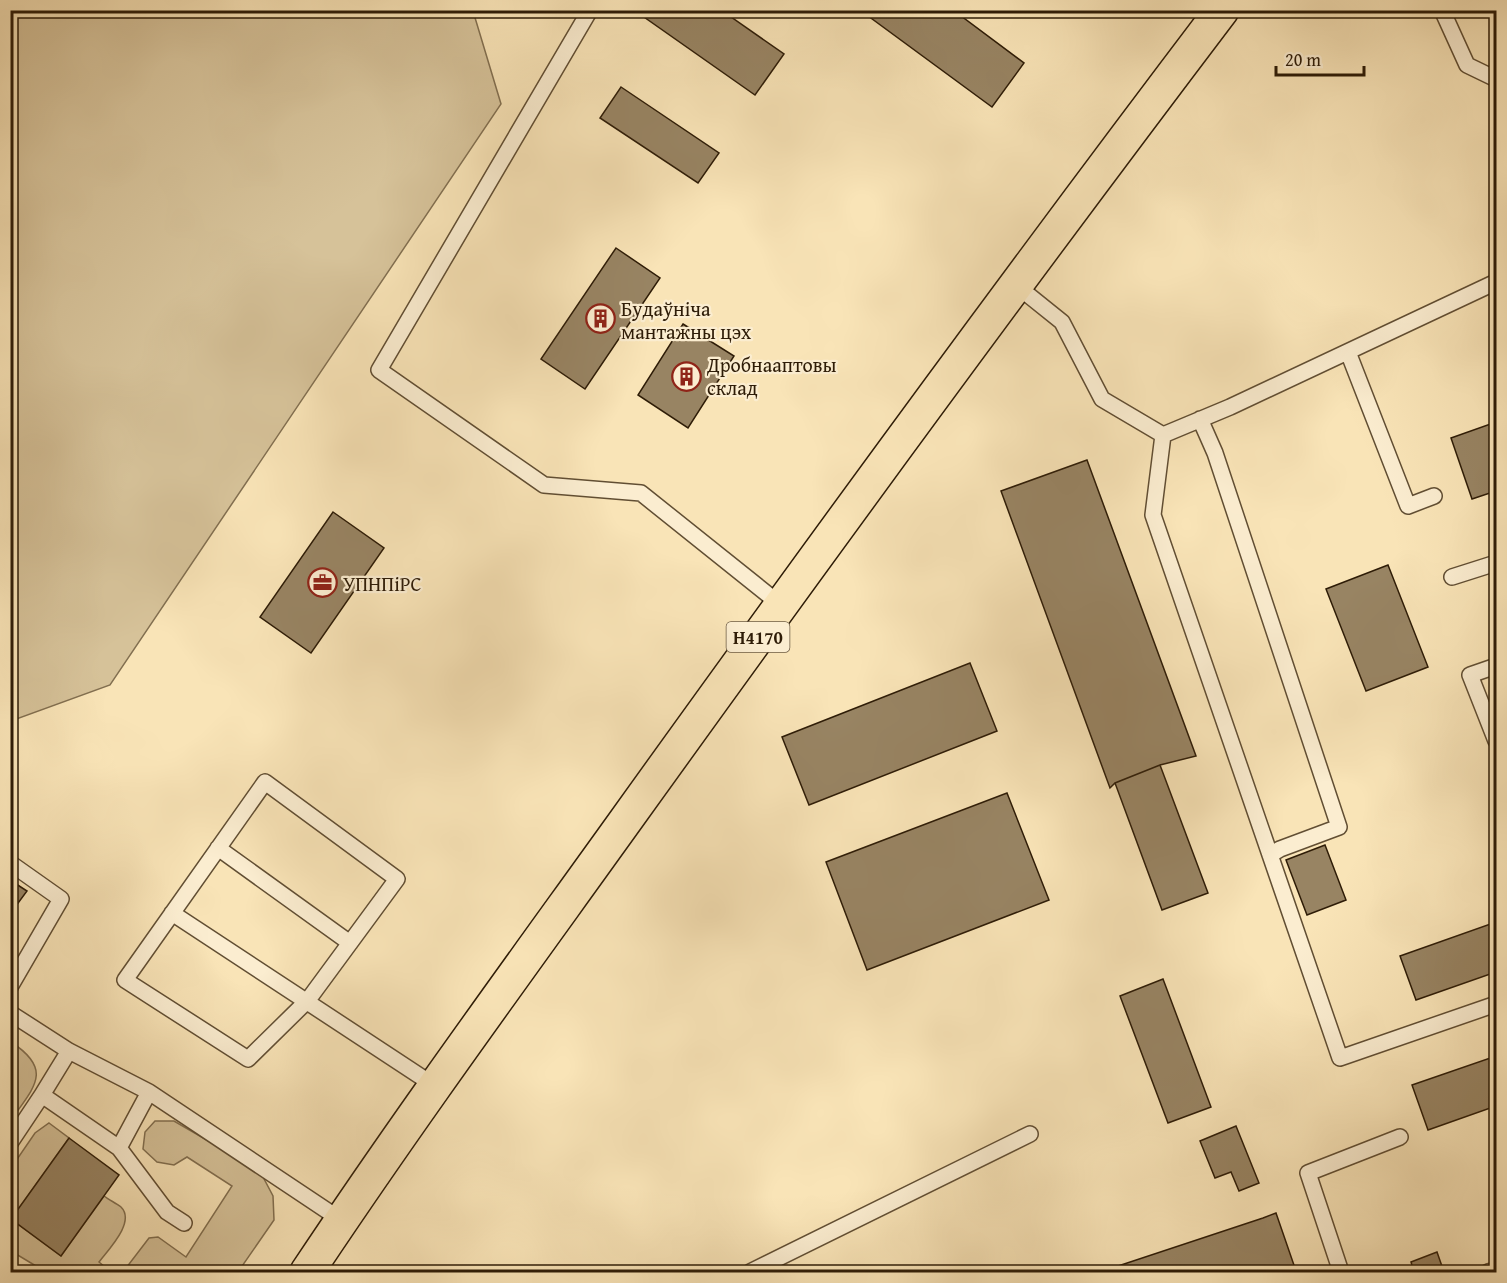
<svg xmlns="http://www.w3.org/2000/svg" width="1507" height="1283" viewBox="0 0 1507 1283" font-family="'Gentium Book Plus',serif">
<style>
.green{fill:#d6c299;stroke:#826f50;stroke-width:1.5}
.building{fill:#988463;stroke:#2e1c07;stroke-width:1.5}
.lines{fill:none;stroke-linecap:round;stroke-linejoin:round}
.service-casing{stroke:#614e33;stroke-width:18}
.primary-casing{stroke:#2e1c07;stroke-width:36}
.service{stroke:#fbedd0;stroke-width:15}
.primary{stroke:#f9e4b7;stroke-width:33}
.labels{text-anchor:middle;dominant-baseline:central;stroke-width:4.5;stroke-linejoin:round;paint-order:stroke}
.shield{fill:#fbedd0;stroke:#6c5b43;stroke-width:1.5}
.shield-label{font-size:18px;font-weight:bold;fill:#2e1c07}
.poi-label{font-size:20px;fill:#2e1c07;stroke:#fbedd0;text-anchor:start}
</style>
<rect width="100%" height="100%" fill="#f9e4b7"/>
<filter id="stains"><feTurbulence type="fractalNoise" baseFrequency=".00333" numOctaves="4"/><feColorMatrix values="0 0 0 0 .2 0 0 0 0 .09 0 0 0 0 .02 0 0 0 .5 -.17"/></filter>
<radialGradient id="worn" r=".72"><stop offset=".6" stop-color="#630" stop-opacity="0"/><stop offset="1" stop-color="#630" stop-opacity=".3"/></radialGradient>
<path class="green" d="M11,10L473,11L501,104L110,685L11,721Z
M11,1042C54,1070 34,1087 11,1120Z
M155,1121H174L231,1154L263,1177L273,1196L274,1220L238,1272H123L149,1238L158,1237L186,1257L232,1186L187,1157L174,1165L157,1162L143,1149L145,1132Z
M49,1123L69,1138L11,1219L61,1256L104,1196C109,1200 116,1203 121,1207C136,1222 108,1250 99,1262L111,1272H36V1266L11,1251V1168L35,1133Z"/>
<path class="building" d="M634,10H721L784,54L755,95Z
M860,10H953L1024,63L992,107Z
M621,87L719,153L698,183L600,118Z
M616,248L660,278L585,389L541,359Z
M683,324L734,356L688,428L638,395Z
M1496,422V491L1472,499L1451,438Z
M1087,460L1196,756L1160,765L1115,783L1110,788L1001,491Z
M333,512L384,548L311,653L260,617Z
M1388,565L1428,667L1366,691L1326,589Z
M970,663L997,731L809,805L782,737Z
M1160,765L1208,893L1162,910L1115,783Z
M1007,793L1049,900L867,970L826,862Z
M1325,845L1346,900L1307,915L1286,860Z
M10,880L27,891L10,914Z
M1496,922V972L1416,1000L1400,956Z
M1163,979L1211,1107L1168,1123L1120,996Z
M1496,1056V1106L1428,1130L1412,1085Z
M1236,1126L1259,1183L1239,1191L1231,1172L1215,1178L1200,1141Z
M69,1138L119,1175L61,1256L11,1219Z
M1276,1213L1296,1271L1100,1272L1263,1218Z
M1437,1252L1444,1272H1414L1411,1262Z"/>
<g class="lines">
<defs>
<path id="service" d="M590,10L379,370L544,485L641,493L781,605
M1442,10L1467,65L1496,79
M1016,285L1062,322L1102,399L1163,435L1230,407L1496,282
M1348,352L1408,506L1434,496
M1200,419L1215,453L1339,827L1280,849L1270,855
M1163,435L1153,515L1340,1058L1496,1004
M1452,577L1496,563
M1496,666L1470,675L1496,741
M265,782L397,879L308,1000L248,1059L125,980Z
M218,848L350,943
M10,863L61,899L10,987
M172,913L435,1086
M10,1013L69,1051L149,1092L341,1220
M42,1095L69,1051
M10,1143L42,1095L119,1148L167,1212L184,1223
M119,1148L149,1092
M750,1272L1030,1134
M1341,1272L1308,1173L1400,1137
M1488,1272L1496,1270"/>
<path id="primary" d="M307,1272C408,1120 516,973 623,824C819,551 1018,279 1222,10"/>
</defs>
<use href="#service" class="service-casing"/>
<use href="#primary" class="primary-casing"/>
<use href="#service" class="service"/>
<use href="#primary" class="primary"/>
</g>
<defs>
<symbol id="building-ring" viewBox="-11 -11 22 22"><circle r="9.5" fill="#fbedd0" stroke="#8f2418" stroke-width="1.5"/><path d="M-4-6H4V6H1V3H-1V6H-4ZM-2.5-4.3h1.7v1.8h-1.7ZM.8-4.3h1.7v1.8H.8ZM-2.5-1h1.7V.8h-1.7ZM.8-1h1.7V.8H.8Z" fill="#8f2418"/></symbol>
<symbol id="office-ring" viewBox="-11 -11 22 22"><circle r="9.5" fill="#fbedd0" stroke="#8f2418" stroke-width="1.5"/><path d="M-6-3h4V-5.5h4V-3h4V5H-6ZM-1-4.5V-3h2v-1.5ZM-6 0V1H6V0Z" fill="#8f2418"/></symbol>
</defs>
<g fill-rule="evenodd">
<use href="#building-ring" x="584" y="302" width="33" height="33"/>
<use href="#building-ring" x="670" y="360" width="33" height="33"/>
<use href="#office-ring" x="306" y="566" width="33" height="33"/>
</g>
<g class="labels">
<rect class="shield" x="726.5" y="622" width="63" height="30" rx="4.5"/>
<g class="shield-label">
<text x="758" y="637">Н4170</text>
</g>
<g class="poi-label">
<text x="621" y="308">Будаўніча<tspan x="621" dy="23">мантажны цэх</tspan></text>
<text x="707" y="364">Дробнааптовы<tspan x="707" dy="23">склад</tspan></text>
<text x="343" y="583">УПНПіРС</text>
</g>
</g>
<rect width="1507" height="1283" fill="none" stroke="#f9e4b7" stroke-width="36"/>
<rect x="12" y="12" width="1483" height="1259" fill="none" stroke="#2e1c07" stroke-width="3"/>
<rect x="18" y="18" width="1471" height="1247" fill="none" stroke="#2e1c07" stroke-width="1.5"/>
<path d="M1276 66v9h88v-9" fill="none" stroke="#2e1c07" stroke-width="3"/>
<text x="1285" y="66" font-size="18" fill="#2e1c07" stroke="#fbedd0" stroke-width="4.5" paint-order="stroke">20 m</text>
<rect width="100%" height="100%" filter="url(#stains)"/>
<rect width="100%" height="100%" fill="url(#worn)"/>
</svg>
